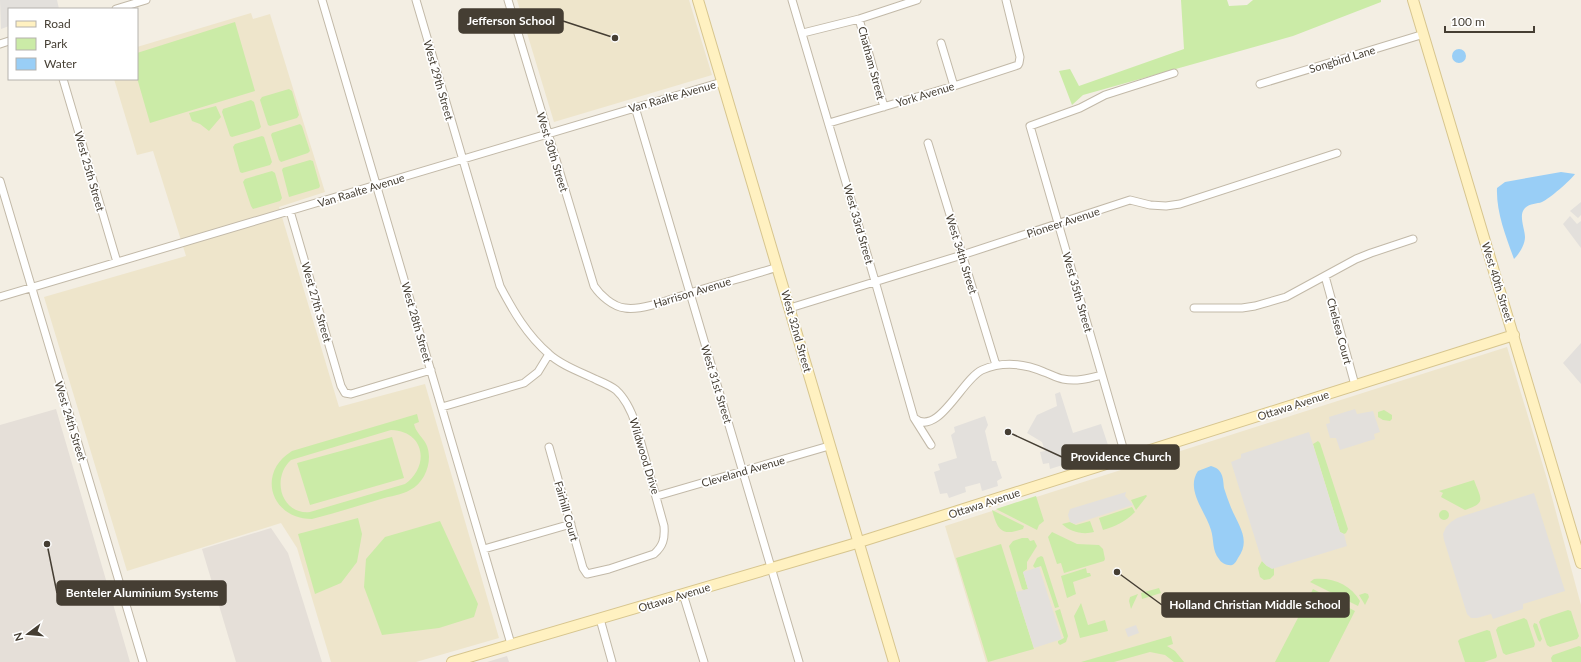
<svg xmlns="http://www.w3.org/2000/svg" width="1581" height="662" viewBox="0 0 1581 662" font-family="Lato,sans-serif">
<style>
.industrial{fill:#e5dfd8}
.education{fill:#eee5cb}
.green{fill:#cbeba7;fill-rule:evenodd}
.parking{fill:#e3e0dc}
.water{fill:#99cef6}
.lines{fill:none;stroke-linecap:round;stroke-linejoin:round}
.street-casing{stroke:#c2b9a8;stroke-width:9}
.secondary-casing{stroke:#d7c58e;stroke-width:12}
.street{stroke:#fff;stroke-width:7}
.secondary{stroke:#fff1c1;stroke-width:10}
.labels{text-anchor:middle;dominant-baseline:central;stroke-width:3.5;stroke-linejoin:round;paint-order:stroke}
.street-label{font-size:11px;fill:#453e33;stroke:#fff}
.leader{fill:none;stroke:#453e33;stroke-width:1.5}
.callout-dot{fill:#453e33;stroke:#fff;stroke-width:1.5}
.callout{fill:#453e33;stroke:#453e33;stroke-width:1.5}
.callout-label{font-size:12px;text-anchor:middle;font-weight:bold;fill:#fff}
</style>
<rect width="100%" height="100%" fill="#f3eee3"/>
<path class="industrial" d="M56,409L130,662H0V425Z
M271,528L288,553L322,662H236L202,549Z
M507,656L509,662H487Z"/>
<path class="education" d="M517,0H689L712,75L554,122Z
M251,13L253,19L270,14L325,192L279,207L339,407L425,384L499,638L416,662H331L297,548L281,523L127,571L44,297L186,256L153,151L137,155L114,79H137V47Z
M1507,347L1547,479L1581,605V662H986L945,526Z"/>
<path class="green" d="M1181,0H1227L1229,6L1247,5L1253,0H1381V2L1293,36L1083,95L1072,105L1059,71L1070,69L1079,86L1184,49Z
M235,22L255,91L150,123L137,78V53Z
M289,89L292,91L299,115L297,118L270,126L268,125L260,100L262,97Z
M251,100L254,102L261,127L259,129L232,137L230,136L222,112L223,109Z
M216,106L221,117L209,131L200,124L192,121L189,113Z
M300,124L302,126L310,151L308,153L281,162L279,160L271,135L272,133Z
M262,136L264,137L272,162L270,165L242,173L240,172L233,147L235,144Z
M310,160L313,161L320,186L319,188L289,197L282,170L283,168Z
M272,171L275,173L282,198L280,201L253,209L251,206L243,182L245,179Z
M1384,410L1392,415V419L1390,421L1383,420L1378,417V412Z
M417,414L419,422L414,424C417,437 429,439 429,457C429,470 422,484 410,490C402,495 390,496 381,499C358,506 335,513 312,519C271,519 256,473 292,451ZM391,430C425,431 430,466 405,484L310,512C281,515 271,478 291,460Z
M392,437L404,478L310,505L297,463Z
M1318,441L1320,443L1348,529L1346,533L1344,534L1340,532L1313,444Z
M1474,480C1481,499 1487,503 1465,510L1441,497L1443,493L1439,491Z
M1146,495L1147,496L1136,510L1131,500Z
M1036,496L1044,521L1039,525L1037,530L996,509Z
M1132,507L1135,512C1125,522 1116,526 1103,530L1099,518Z
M1439 515a5 5 0 1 1 10 0a5 5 0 1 1-10 0Z
M992,510L1024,526L1023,529C1019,530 1014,532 1010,532C997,533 995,519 992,510Z
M358,518L362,534L357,562L341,583L315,594L298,534Z
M440,521L478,604L474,617L439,628L382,635L364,587L366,559L385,537Z
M1090,521L1094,532C1083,535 1070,532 1062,524L1070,522L1076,525Z
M1052,532L1077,544L1099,545L1103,549L1105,559L1104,561L1064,573L1061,563L1057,564L1048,537Z
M1022,538H1028L1030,541L1034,540L1037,546L1027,562V569L1023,572L1028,589L1024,590L1022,589L1009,546L1013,541Z
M1001,544L1034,649L988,662L956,558Z
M1041,556L1043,557L1059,607L1055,608L1041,566L1035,568L1033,566L1037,558Z
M1262,561L1267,566L1274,568V575L1270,579L1264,580L1260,577L1258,568Z
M1086,568L1087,573H1090L1091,576L1073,582L1076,594L1067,598L1061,576Z
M1314,579C1333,577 1351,585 1360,601L1358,606L1310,582Z
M1159,588L1161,593L1142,599L1141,593Z
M1313,589L1355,611L1329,662H1275Z
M1365,593L1368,594L1369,597L1365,605L1359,595Z
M1138,594L1131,609L1129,601L1130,597Z
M1081,603L1088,625L1105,620L1108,631L1080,638L1074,616Z
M1060,609L1068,636L1066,642L1060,645L1058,643V641L1064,638L1055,611Z
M1568,610L1571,611L1579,636L1577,639L1550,647L1547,645L1539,622L1541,619Z
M1524,618L1527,620L1535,644L1534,647L1506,655L1503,653L1496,630L1498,627Z
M1534,623L1537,624L1542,639L1540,642L1538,640L1533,626Z
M1487,630L1490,631L1497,656L1496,658L1484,662H1465L1458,641L1460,639Z
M1171,636L1173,644L1167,646L1175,651L1184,662H1174L1165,655L1150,652L1114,662H1081Z
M1579,646L1581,647V662H1552L1551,658L1553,655Z"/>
<path class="parking" d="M0,0H57L59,9H9V26L1,29Z
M1581,202V215L1578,218L1570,211Z
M1570,216L1577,224L1581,221V248L1563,224Z
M1581,343V384L1563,363Z
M1060,392L1073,433L1101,424L1108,445L1103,447L1104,452L1050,469L1049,463L1043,464L1040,452L1045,451L1042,442L1027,433L1037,415L1057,406L1055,394Z
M1355,409L1357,414L1373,411L1380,432L1374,434L1375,439L1340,450L1336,438H1330L1326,424L1330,423L1329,417Z
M985,416L988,425L985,431L992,461H996L1002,478L997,481L998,486L982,491L980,483L965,487L966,492L949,498L947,493L940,494L934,472L940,470L938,464L957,458L951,435L955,432L954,427Z
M1309,432L1340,532L1344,534L1347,546L1272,569L1267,566L1262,561L1231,462L1241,458V454Z
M1126,492L1125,496L1133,505L1075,524L1070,522L1068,515L1070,509Z
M1534,493L1565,591L1523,604V609L1493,619L1491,614L1477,618H1471L1467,614L1444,540L1443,534L1446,527L1451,522L1457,518Z
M1039,567L1062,639L1034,648L1016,592L1028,589L1023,572Z
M1136,625L1139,633L1128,637L1125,629Z"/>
<path class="water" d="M1452 56a7 7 0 1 1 14 0a7 7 0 1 1-14 0Z
M1561,172L1575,174C1571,180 1549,199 1542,202C1537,204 1530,203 1525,208C1518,215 1525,229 1525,237C1525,245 1519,254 1514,259C1506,237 1496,212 1497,188L1505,182Z
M1211,466C1223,469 1223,478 1224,488C1226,494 1228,500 1230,505C1237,524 1252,539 1238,558C1237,560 1235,564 1232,565C1228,566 1221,563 1219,559C1212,551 1214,539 1211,530C1206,512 1185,490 1198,471Z"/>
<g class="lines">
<defs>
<path id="street" d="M322,0L511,644
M416,0L500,286C513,311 527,335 549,354C562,366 581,372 597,380C604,383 611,386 616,390C626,399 632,413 636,425L664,526C665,539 663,546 654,554L609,569L587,574L583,568L549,447
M508,0L594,286C600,295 613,307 625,308C642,311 674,298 690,293C719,284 749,276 778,267
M792,0L875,281L914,418L931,445
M116,9L146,0
M859,19L884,107
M803,33L859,19L917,0
M941,43L954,86
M0,44L9,41
M63,79L117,262
M1260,84L1424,34
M635,107L799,662
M829,123L954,86L1018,65L1019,63L1020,57L1006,0
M928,143L996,365
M0,181L143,662
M290,211L341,386L345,393L351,394L431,370
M1325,276L1355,385
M0,297L722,82
M790,308L962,255L1130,200L1150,205L1166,206L1180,204L1337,153
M1194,308H1242L1255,306L1286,297L1356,259L1371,253L1413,239
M442,407L524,383L538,372L549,354
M914,418C938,438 962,379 982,370C1003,361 1023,363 1044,372C1050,374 1057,378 1063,379C1077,382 1090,378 1102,375
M1126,458L1030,126L1080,108L1105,95L1174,73
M657,496L829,446
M484,549L571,524
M683,594L704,662
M600,619L612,662"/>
<path id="secondary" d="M698,0L894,662
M1413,0L1581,563
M452,662L850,545L1514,335"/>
</defs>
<use href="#street" class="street-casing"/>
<use href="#secondary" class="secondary-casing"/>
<use href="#street" class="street"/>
<use href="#secondary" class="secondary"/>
</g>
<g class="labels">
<g class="street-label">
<text transform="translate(1342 59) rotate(-17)">Songbird Lane</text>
<text transform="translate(872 63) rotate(75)">Chatham Street</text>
<text transform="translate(439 80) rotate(74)">West 29th Street</text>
<text transform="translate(925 94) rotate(-17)">York Avenue</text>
<text transform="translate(672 96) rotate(-16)">Van Raalte Avenue</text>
<text transform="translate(553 152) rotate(73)">West 30th Street</text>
<text transform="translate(90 171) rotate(74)">West 25th Street</text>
<text transform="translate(361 190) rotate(-17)">Van Raalte Avenue</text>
<text transform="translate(1063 222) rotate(-18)">Pioneer Avenue</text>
<text transform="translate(859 224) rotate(74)">West 33rd Street</text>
<text transform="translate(962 254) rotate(73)">West 34th Street</text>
<text transform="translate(1498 282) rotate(73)">West 40th Street</text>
<text transform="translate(692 292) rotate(-17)">Harrison Avenue</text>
<text transform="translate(1078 292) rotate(74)">West 35th Street</text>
<text transform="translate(317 302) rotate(74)">West 27th Street</text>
<text transform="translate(417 322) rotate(74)">West 28th Street</text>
<text transform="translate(797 331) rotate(74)">West 32nd Street</text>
<text transform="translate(1340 331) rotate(75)">Chelsea Court</text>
<text transform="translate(717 384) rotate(73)">West 31st Street</text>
<text transform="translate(1293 405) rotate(-18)">Ottawa Avenue</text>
<text transform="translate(71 421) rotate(73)">West 24th Street</text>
<text transform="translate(645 456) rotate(73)">Wildwood Drive</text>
<text transform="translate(743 471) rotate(-16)">Cleveland Avenue</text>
<text transform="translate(984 503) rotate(-18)">Ottawa Avenue</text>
<text transform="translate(567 511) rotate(74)">Fairhill Court</text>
<text transform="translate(674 597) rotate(-17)">Ottawa Avenue</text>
</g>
</g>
<path class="leader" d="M615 38L563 21M1008 432L1062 457M47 544L57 593M1117 572L1162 605"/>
<g class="callout-dot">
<circle cx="615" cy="38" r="4"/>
<circle cx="1008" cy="432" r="4"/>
<circle cx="47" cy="544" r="4"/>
<circle cx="1117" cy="572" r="4"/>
</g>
<g class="callout">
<rect x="459" y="9" width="104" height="24" rx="4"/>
<rect x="1062" y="445" width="117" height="24" rx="4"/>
<rect x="57" y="581" width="169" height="24" rx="4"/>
<rect x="1162" y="593" width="187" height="24" rx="4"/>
</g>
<g class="callout-label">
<text x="511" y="25">Jefferson School</text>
<text x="1121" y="461">Providence Church</text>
<text x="142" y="597">Benteler Aluminium Systems</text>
<text x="1255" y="609">Holland Christian Middle School</text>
</g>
<rect x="8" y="8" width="130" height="72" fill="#ffffff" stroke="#b5b2ad"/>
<rect x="16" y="21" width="20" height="6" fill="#fff1c1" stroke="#b5b2ad"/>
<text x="44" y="28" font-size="12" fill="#453e33">Road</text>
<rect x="16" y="38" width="20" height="12" fill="#cbeba7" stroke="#b5b2ad"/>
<text x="44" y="48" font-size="12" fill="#453e33">Park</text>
<rect x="16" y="58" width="20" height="12" fill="#99cef6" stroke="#b5b2ad"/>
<text x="44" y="68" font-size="12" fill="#453e33">Water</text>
<g transform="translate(28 634) rotate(254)" stroke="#ffffff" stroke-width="3" paint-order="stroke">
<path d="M0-3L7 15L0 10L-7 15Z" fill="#453e33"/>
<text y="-6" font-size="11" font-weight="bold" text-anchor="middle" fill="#453e33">N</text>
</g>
<path d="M1445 26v6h89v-6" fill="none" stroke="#453e33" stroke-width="2"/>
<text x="1451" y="26" font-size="12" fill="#453e33" stroke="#ffffff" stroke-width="3" paint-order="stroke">100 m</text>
</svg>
